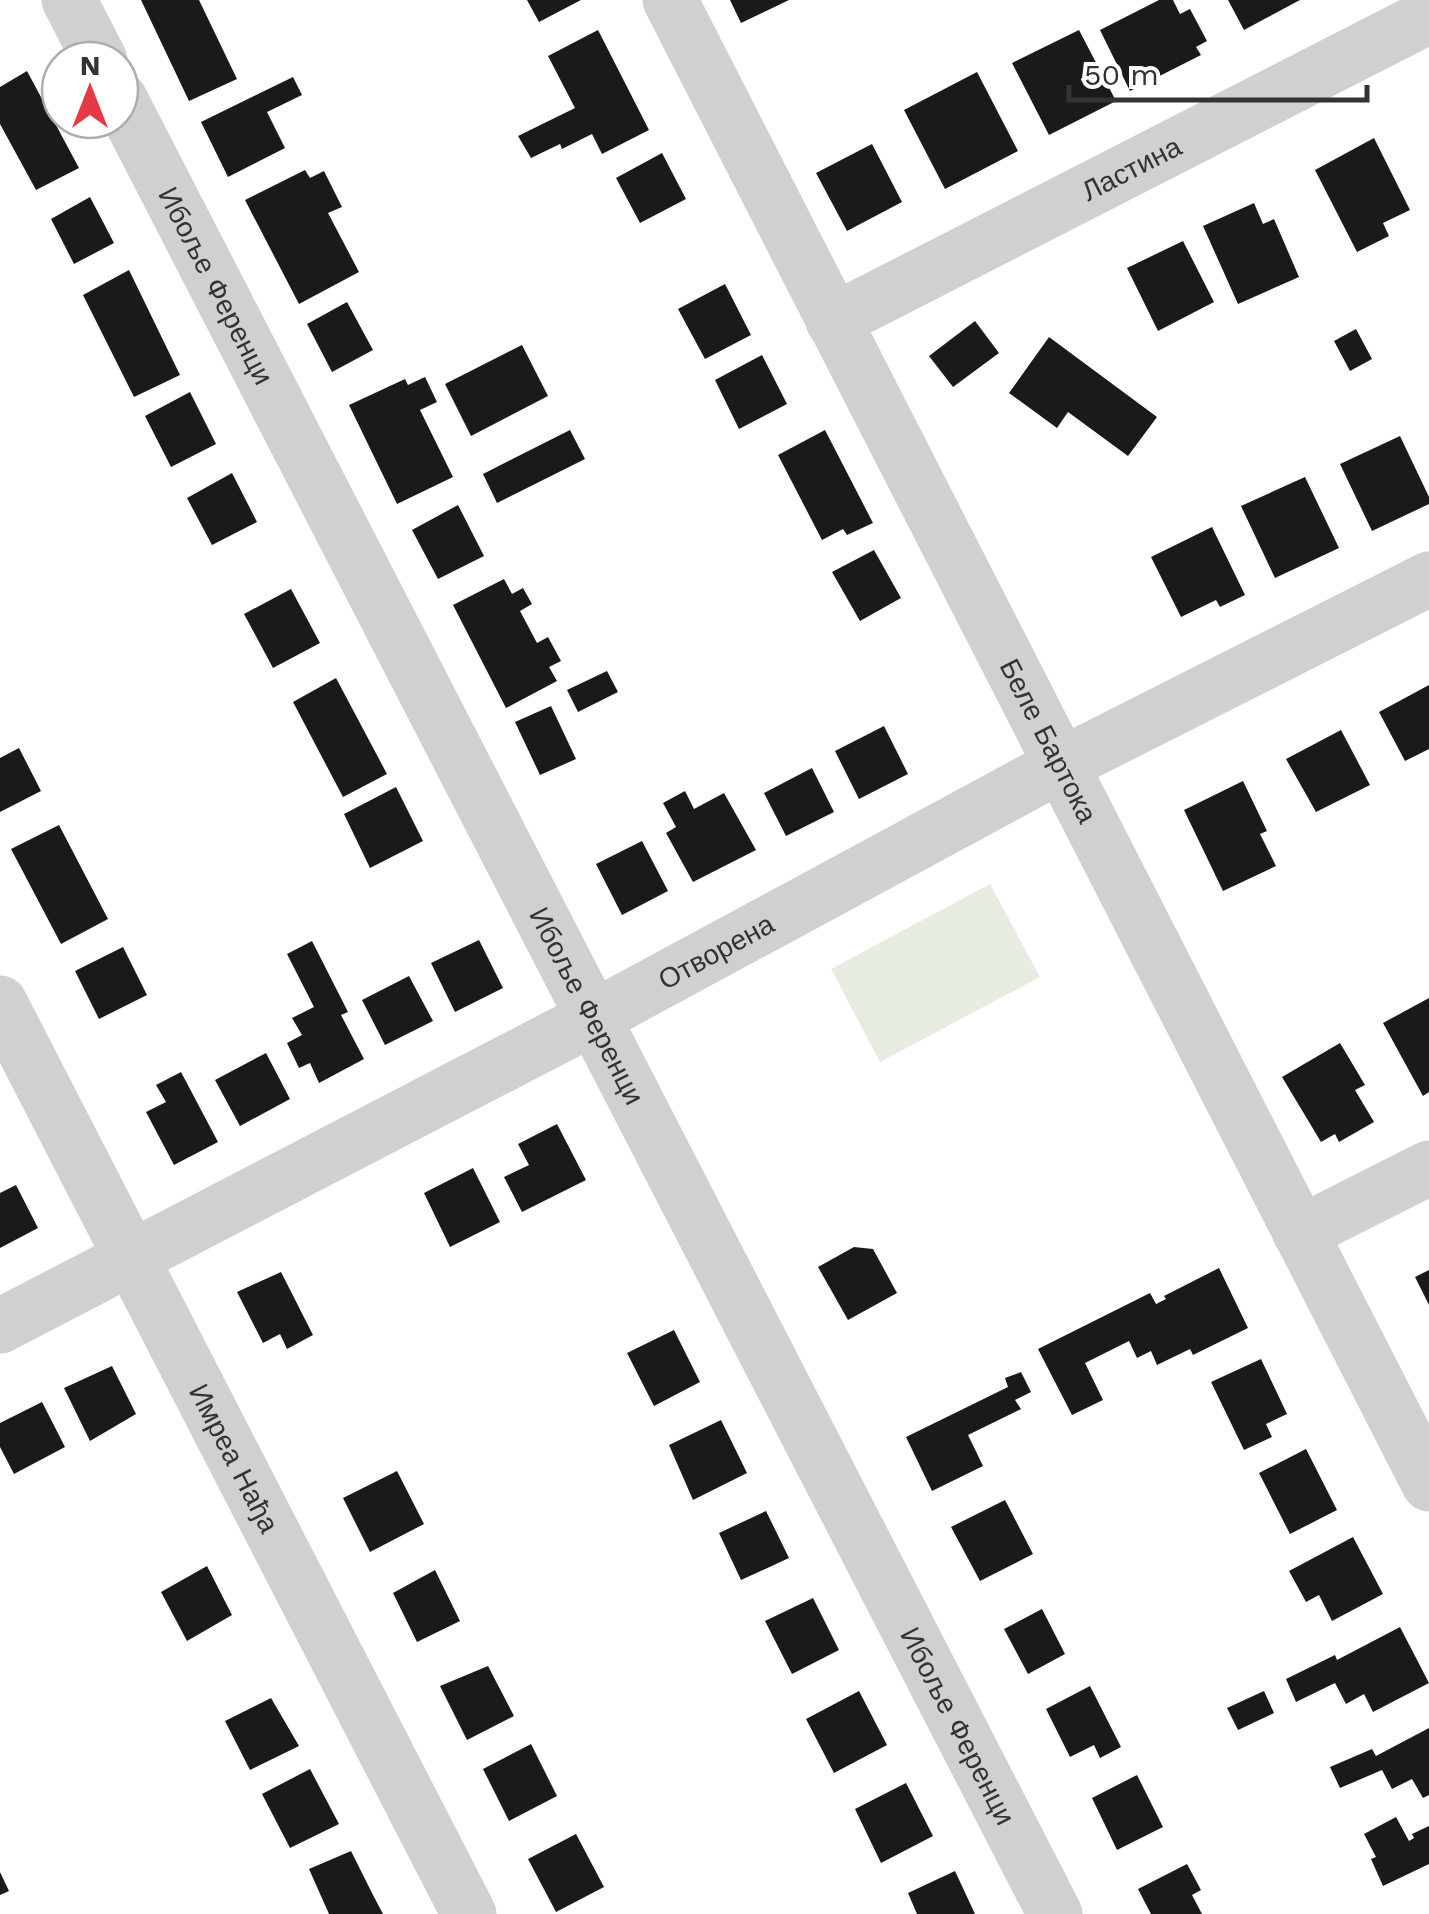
<svg xmlns="http://www.w3.org/2000/svg" width="1429" height="1914" viewBox="0 0 1429 1914" font-family="'Work Sans',sans-serif">
<style>
.green{fill:#e6ecdf}
.building{fill:#1a1a1a}
.lines{fill:none;stroke-linecap:round;stroke-linejoin:round}
.minor{stroke:#d0d0d0;stroke-width:55}
.labels{text-anchor:middle;dominant-baseline:central;stroke-width:10;stroke-linejoin:round;paint-order:stroke}
.street-label{font-size:28px;fill:#333;stroke:#fff}
</style>
<rect width="100%" height="100%" fill="#fff"/>
<path class="green" d="M990,884L1040,977L880,1062L831,969Z"/>
<path class="building" d="M141,0H199L237,79L189,101Z
M527,0H581L539,22Z
M730,0H789L741,23Z
M1159,0H1173L1180,14L1190,9L1207,41L1196,47L1201,55L1130,91L1100,30Z
M1228,0H1300L1244,30Z
M598,30L649,130L602,154L592,134L562,149L560,144L531,158L518,136L575,108L548,56Z
M1079,30L1116,101L1049,135L1012,63Z
M27,71L79,168L36,190L0,124V87Z
M977,72L1018,151L945,189L904,110Z
M293,77L302,95L267,112L285,148L228,177L201,122Z
M1374,138L1410,210L1383,223L1389,236L1357,252L1315,170Z
M872,144L902,202L847,231L816,173Z
M662,153L686,199L640,223L616,178Z
M305,170L310,178L324,171L342,207L328,213L359,272L299,304L245,200Z
M90,197L114,243L74,264L51,219Z
M1254,203L1263,224L1274,219L1299,277L1238,304L1203,226Z
M1183,241L1214,302L1158,331L1127,268Z
M129,270L180,375L134,397L83,295Z
M725,284L751,335L705,359L678,309Z
M347,302L373,350L332,372L307,324Z
M975,321L999,353L953,387L929,356Z
M1356,329L1372,359L1350,371L1334,341Z
M1049,337L1157,417L1128,456L1068,412L1057,428L1009,393Z
M522,345L548,396L471,436L445,384Z
M762,355L787,404L739,429L715,380Z
M425,377L437,402L420,410L453,477L397,504L349,405L405,379L408,385Z
M190,392L216,444L171,467L145,416Z
M570,430L585,459L497,503L483,474Z
M825,430L873,523L847,535L843,529L822,540L778,455Z
M1400,436L1429,497V504L1372,531L1340,464Z
M232,473L257,522L212,545L187,498Z
M1305,477L1339,548L1275,578L1241,506Z
M458,505L484,556L438,579L412,530Z
M1212,527L1245,595L1220,607L1216,600L1181,617L1151,557Z
M874,550L901,598L860,621L832,572Z
M504,579L512,594L523,588L532,604L520,611L537,643L548,637L561,661L549,667L557,681L506,708L453,605Z
M291,589L320,643L273,668L244,614Z
M607,671L618,692L578,712L567,690Z
M336,678L387,774L343,797L293,702Z
M1429,685V749L1405,761L1379,712Z
M551,706L576,759L540,775L515,722Z
M884,726L908,774L859,799L835,751Z
M1341,730L1370,785L1316,812L1286,759Z
M19,748L41,791L0,812V758Z
M812,768L834,812L786,836L764,793Z
M1243,781L1267,831L1260,834L1276,866L1223,891L1184,810Z
M396,787L423,841L370,868L344,814Z
M685,791L694,809L724,793L756,850L693,882L666,833L676,827L663,803Z
M59,825L108,919L61,944L11,849Z
M642,841L668,891L622,915L596,864Z
M479,940L503,988L455,1012L431,963Z
M312,941L348,1012L341,1015L364,1059L319,1083L310,1063L299,1068L287,1043L302,1035L292,1018L314,1007L287,954Z
M123,947L147,995L99,1019L75,971Z
M409,976L433,1021L385,1045L362,1000Z
M1429,998V1092L1423,1096L1383,1023Z
M1340,1043L1365,1085L1355,1090L1374,1122L1339,1142L1335,1134L1321,1142L1282,1077Z
M266,1053L290,1099L240,1126L215,1080Z
M181,1072L218,1142L174,1165L146,1112L166,1102L156,1085Z
M557,1124L586,1180L522,1212L504,1177L529,1165L518,1144Z
M473,1168L500,1222L450,1247L424,1193Z
M16,1185L38,1228L0,1248V1193Z
M854,1247L873,1249L897,1293L848,1320L818,1267Z
M1219,1268L1248,1328L1193,1355L1190,1349L1157,1365L1151,1351L1137,1358L1129,1341L1085,1363L1103,1400L1072,1415L1038,1349L1150,1293L1156,1304L1166,1299L1164,1296Z
M1429,1270V1305L1415,1277Z
M281,1272L313,1335L287,1349L280,1334L263,1343L237,1292Z
M674,1330L700,1382L654,1406L627,1353Z
M1261,1359L1287,1414L1266,1424L1272,1437L1244,1450L1211,1382Z
M112,1366L136,1414L90,1441L64,1388Z
M1021,1372L1031,1392L1015,1400L1021,1409L968,1435L983,1466L932,1491L906,1437L1008,1387L1005,1378Z
M42,1402L65,1447L14,1474L0,1447V1423Z
M721,1420L747,1473L693,1500L669,1445Z
M1306,1449L1337,1510L1290,1534L1259,1473Z
M397,1471L424,1524L370,1552L343,1498Z
M1005,1500L1033,1554L980,1581L951,1527Z
M766,1511L789,1558L741,1580L719,1533Z
M1353,1537L1383,1594L1332,1621L1319,1595L1306,1602L1289,1571Z
M207,1566L232,1615L187,1641L161,1592Z
M435,1570L460,1621L417,1642L393,1593Z
M813,1598L839,1650L792,1674L765,1621Z
M1042,1609L1065,1654L1028,1674L1004,1629Z
M1400,1627L1429,1683L1373,1712L1364,1694L1346,1704L1335,1683L1296,1702L1286,1679L1335,1655L1337,1660Z
M488,1666L514,1716L467,1740L440,1686Z
M1090,1686L1121,1747L1100,1758L1094,1745L1070,1757L1046,1709Z
M859,1691L887,1745L834,1773L806,1719Z
M1264,1691L1274,1713L1238,1730L1227,1708Z
M271,1698L299,1746L250,1770L225,1721Z
M1429,1728V1795L1423,1798L1412,1779L1392,1789L1382,1770L1340,1788L1330,1767L1372,1749L1376,1756Z
M531,1744L557,1796L509,1821L483,1769Z
M310,1769L339,1824L290,1848L262,1794Z
M1137,1775L1163,1827L1117,1850L1092,1798Z
M906,1783L933,1836L881,1863L855,1809Z
M1396,1817L1409,1841L1414,1838L1412,1834L1429,1826V1864L1383,1886L1371,1859L1376,1857L1364,1834Z
M576,1834L604,1887L556,1912L528,1859Z
M351,1851L373,1895L383,1914H329L309,1869Z
M1187,1864L1201,1890L1192,1895L1202,1914H1151L1138,1889Z
M955,1871L975,1914H917L908,1893Z
M0,1872L9,1891L0,1895Z"/>
<g class="lines">
<g class="minor">
<path d="M69,0L100,60"/>
<path id="s1" d="M670,0L1429,1484"/>
<path id="s2" d="M120,99L1055,1914"/>
<path id="s3" d="M833,321L1429,16"/>
<path id="s4" d="M0,1003L469,1914"/>
<path d="M1300,1233L1429,1168"/>
<path id="s5" d="M0,1326L593,1018L1061,765L1429,579"/>
</g>
</g>
<g class="labels">
<g class="street-label">
<text stroke="none"><textPath href="#s3" startOffset="335">Ластина</textPath></text>
<text stroke="none"><textPath href="#s2" startOffset="210">Ибоље Ференци</textPath></text>
<text stroke="none"><textPath href="#s1" startOffset="832">Беле Бартока</textPath></text>
<text stroke="none"><textPath href="#s5" startOffset="808">Отворена</textPath></text>
<text stroke="none"><textPath href="#s2" startOffset="1020">Ибоље Ференци</textPath></text>
<text stroke="none"><textPath href="#s4" startOffset="512">Имреа Нађа</textPath></text>
<text stroke="none"><textPath href="#s2" startOffset="1830">Ибоље Ференци</textPath></text>
</g>
</g>
<g transform="translate(90 90)"><circle r="48" fill="#ffffff" stroke="#adadad" stroke-width="2.5"/>
<path d="M0-8L18 38L0 25L-18 38Z" fill="#e63946"/>
<text y="-15" font-size="28" font-weight="bold" text-anchor="middle" fill="#333333">N</text>
</g>
<path d="M1069 85v15h298v-15" fill="none" stroke="#333333" stroke-width="5"/>
<text x="1084" y="85" font-size="30" fill="#333333" stroke="#ffffff" stroke-width="8" paint-order="stroke">50 m</text>
</svg>
